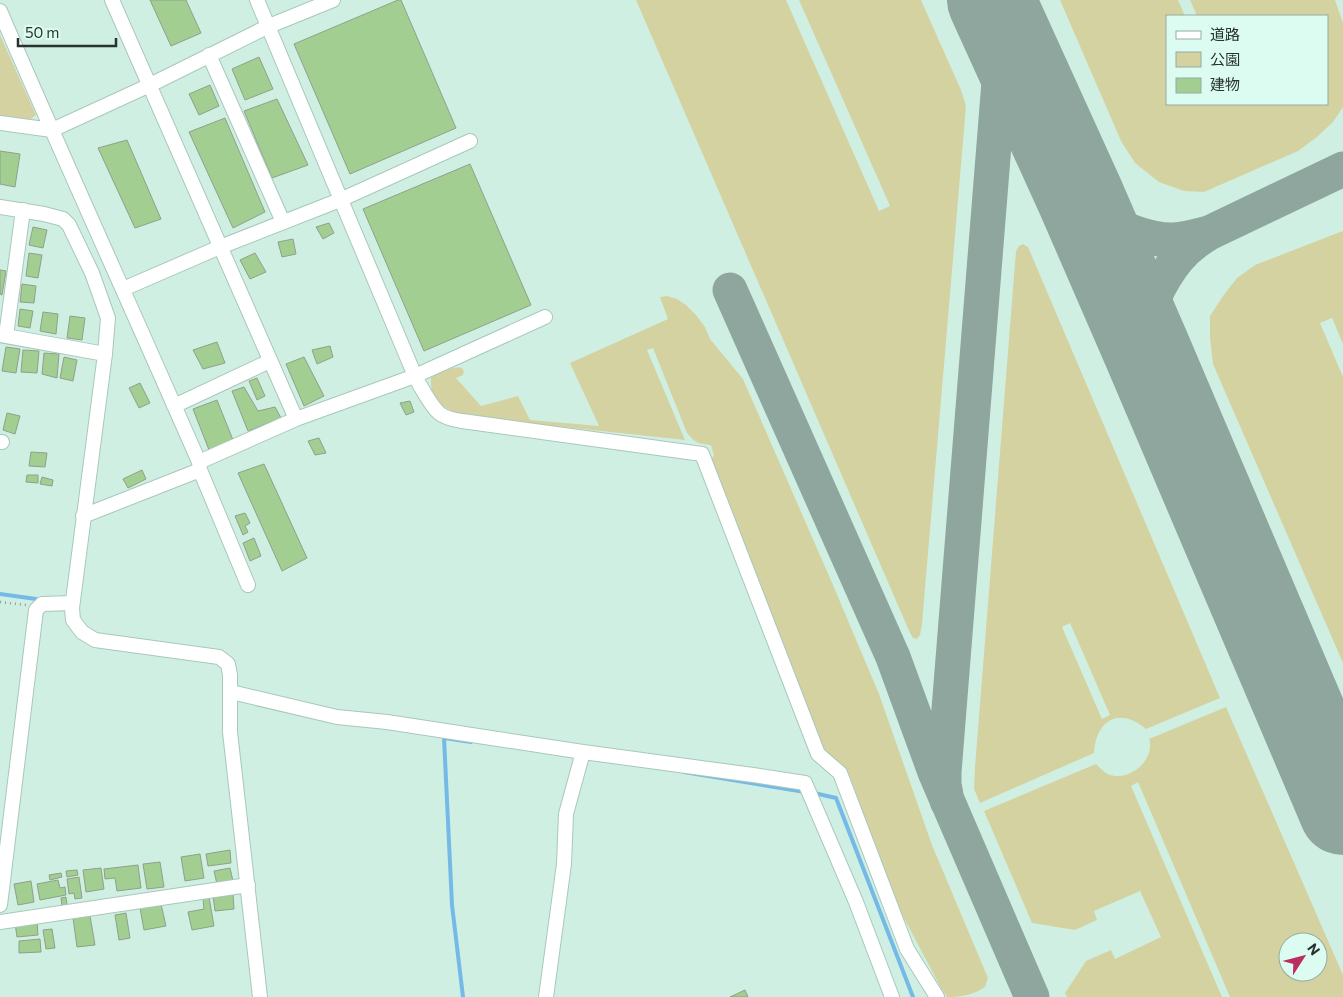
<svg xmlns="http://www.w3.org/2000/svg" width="1343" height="997" viewBox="0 0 1343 997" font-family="Commissioner,'Noto Sans JP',sans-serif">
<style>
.green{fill:#d5d2a1;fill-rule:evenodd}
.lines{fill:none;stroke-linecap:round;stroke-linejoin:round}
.stream{stroke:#75bae6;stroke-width:4}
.taxiway{stroke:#8fa69e;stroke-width:35}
.runway{stroke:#8fa69e;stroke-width:88}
.building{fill:#a2ce92;stroke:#90a08a}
.minor-casing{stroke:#a9c7bc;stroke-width:16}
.path{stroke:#879d94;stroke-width:2.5;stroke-dasharray:1 4;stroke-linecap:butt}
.minor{stroke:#fff;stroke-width:14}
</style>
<rect width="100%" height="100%" fill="#d0efe3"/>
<path class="green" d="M636,0H786L879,211L890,206L799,0H921L961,90L966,106L922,624L920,635L917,639L913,638L910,633Z
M1060,0H1178L1185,16H1167V104H1327V16H1197L1190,0H1335L1343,23V107L1333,122L1317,137L1298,151L1204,192L1184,191L1159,182L1135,163L1121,141Z
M0,35L36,115C25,125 13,120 0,118Z
M1343,231V344L1332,318L1320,323L1343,377V663L1213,364L1210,338V316L1223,296L1237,278L1255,265Z
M1023,244L1028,247L1220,698L1146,729C1119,706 1096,720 1094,753L980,803L974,789L975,767L1016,251L1019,246ZM1070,623L1110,715L1102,719L1062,627Z
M667,296L677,299L686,305L696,315L705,327L710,339L743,379L833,585L879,694L932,845L988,978L985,987C973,995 962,997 947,997L941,988L895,901L850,777L843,767L826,753L709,465L710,459L714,456L711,445C699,444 695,443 687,433L653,348L647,350L685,440L471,417C450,411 429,405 431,378C438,372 453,366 462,368L464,372L463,375L456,378L481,406L518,396L530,420L599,426L570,363L668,319L660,297Z
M1226,707L1343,975V997H1230L1138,782L1131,786L1222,997H1067L1065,993L1086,961L1111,950L1115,959L1161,937L1140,891L1094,911L1097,920L1075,930L1032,923L984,811L1096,764C1100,768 1104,772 1108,774C1126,782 1149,765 1150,747C1150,744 1150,741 1149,739ZM1288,942H1318V972H1288Z"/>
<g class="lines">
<path class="stream" d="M0,594L36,599
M684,772L805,792
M814,793L836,798L913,997
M463,997L452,905L444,738L471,742"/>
<path class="taxiway" d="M1080,196C1087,203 1094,212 1102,217C1120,229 1150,240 1171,240C1184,240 1197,236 1209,233L1343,169
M730,290L893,657L935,772L1032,997
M1146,348C1146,338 1145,327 1148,317C1153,292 1173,259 1193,244C1198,240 1204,236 1209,233
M947,801L944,784V772L999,82L1005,31"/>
<path class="runway" d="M991,0L1080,196L1146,348L1343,811"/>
</g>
<path class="building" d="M150,0H186L201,33L171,46Z
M398,0H401L456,128L350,174L294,44Z
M259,57L273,89L245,100L232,69Z
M210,85L219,106L199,115L189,94Z
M277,99L308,165L272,178L244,111Z
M225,118L265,212L233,228L189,132Z
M127,140L161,219L135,228L98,148Z
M0,151L20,154L15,187L0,184Z
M470,164L531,305L424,351L363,209Z
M329,223L334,233L323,239L316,227Z
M33,227L47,230L43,248L29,245Z
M293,239L296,254L282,257L278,242Z
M29,253L42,255L38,278L26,276Z
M255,253L266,272L250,279L240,260Z
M0,270L6,271L2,295L0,294Z
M22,284L36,286L34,303L20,302Z
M20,309L33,311L30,328L18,326Z
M43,312L58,314L56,334L40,331Z
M70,316L85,318L82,340L67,338Z
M217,342L225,363L203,369L193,350Z
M330,346L333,357L317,364L312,350Z
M6,347L20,349L16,373L2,371Z
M23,350L39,351L37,373L21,372Z
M44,353L59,354L57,378L42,374Z
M64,357L77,360L73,381L60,378Z
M304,357L324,396L304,406L286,364Z
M257,378L265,396L257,400L249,381Z
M140,383L150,403L139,408L129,388Z
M244,387L258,411L275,407L281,418L248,431L232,391Z
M217,400L233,440L209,450L193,409Z
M410,401L414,412L406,415L400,403Z
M7,413L20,416L15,434L3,430Z
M319,438L326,453L315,455L308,441Z
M31,452L47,453L45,467L29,466Z
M264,464L307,558L282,571L238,473Z
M142,470L146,479L128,488L123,479Z
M27,475H38V483L26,482Z
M42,477L53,480L52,486L40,484Z
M245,513L250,523L245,526L248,532L243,535L235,516Z
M254,538L261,556L250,561L243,543Z
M230,850L231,863L208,866L206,854Z
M200,854L204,878L185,881L181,857Z
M160,862L164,887L147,889L143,864Z
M138,865L141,888L117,891L115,878L105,879L104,869Z
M101,868L104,889L86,892L83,870Z
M230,868L233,881L217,884L214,871Z
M77,870L78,875L67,877L66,871Z
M61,873L62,877L50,880L49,875Z
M79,877L82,898L75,899L74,893L69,894L67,879Z
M58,880L60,888L65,887L66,895L40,900L37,884Z
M31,881L34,902L18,905L14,884Z
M233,894L234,909L215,911L213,896Z
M66,897L67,905L62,906L61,898Z
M209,897L214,926L192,930L188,912L204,909L203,899Z
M161,904L166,926L144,930L140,908Z
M126,913L130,938L119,940L115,915Z
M90,916L95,945L77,947L73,918Z
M37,921L38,935L17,937L15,923Z
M52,929L55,948L46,949L43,930Z
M40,939L41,952L19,953V941Z
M745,990L748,997H730Z"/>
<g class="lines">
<defs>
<path id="minor" d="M112,0L296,419
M257,0L415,376C420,386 432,407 439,413C445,418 455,420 462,421L702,454L818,754L840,773L907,949L937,997
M0,11C65,162 133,311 199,462L200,470L248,585
M209,55L283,222
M0,123L52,130L150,85L269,26L333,0
M0,207L44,214L63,219L69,225L92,273L108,318L105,354L72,608L73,620L82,632L95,640L219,657L228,664L230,675V732L260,997
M123,289L220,247L340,200L470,141
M0,335L105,354
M6,336L23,210
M174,406L270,361
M0,442H2
M199,462L296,419L415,376L545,317
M83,516L200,470
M231,692L337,717L387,722L583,752L753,775L805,783L856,902L892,997
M0,905L36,610L42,604L72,603
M0,922L248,885
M546,997L564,864L566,814L583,752"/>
</defs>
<use href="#minor" class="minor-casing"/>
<path class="path" d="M0,602L26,605"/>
<use href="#minor" class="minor"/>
</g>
<rect x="1166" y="15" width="162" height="90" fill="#ddfcf1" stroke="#94aca3"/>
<rect x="1176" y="31" width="25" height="8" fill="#ffffff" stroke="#94aca3"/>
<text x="1210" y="40" font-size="15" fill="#27332e">道路</text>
<rect x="1176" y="52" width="25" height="15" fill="#d5d2a1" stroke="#94aca3"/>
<text x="1210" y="65" font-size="15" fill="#27332e">公園</text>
<rect x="1176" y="78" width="25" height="15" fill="#a2ce92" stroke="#94aca3"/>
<text x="1210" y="90" font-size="15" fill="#27332e">建物</text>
<g transform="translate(1303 957) rotate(54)"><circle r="24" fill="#ddfcf1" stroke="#94aca3"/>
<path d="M0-4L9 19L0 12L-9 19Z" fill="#bb2e61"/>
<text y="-8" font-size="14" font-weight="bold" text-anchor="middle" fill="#27332e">N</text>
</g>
<path d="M18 38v8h98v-8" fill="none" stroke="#27332e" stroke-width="2.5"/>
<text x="25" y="38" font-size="15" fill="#27332e" stroke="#ddfcf1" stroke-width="4" paint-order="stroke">50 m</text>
</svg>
